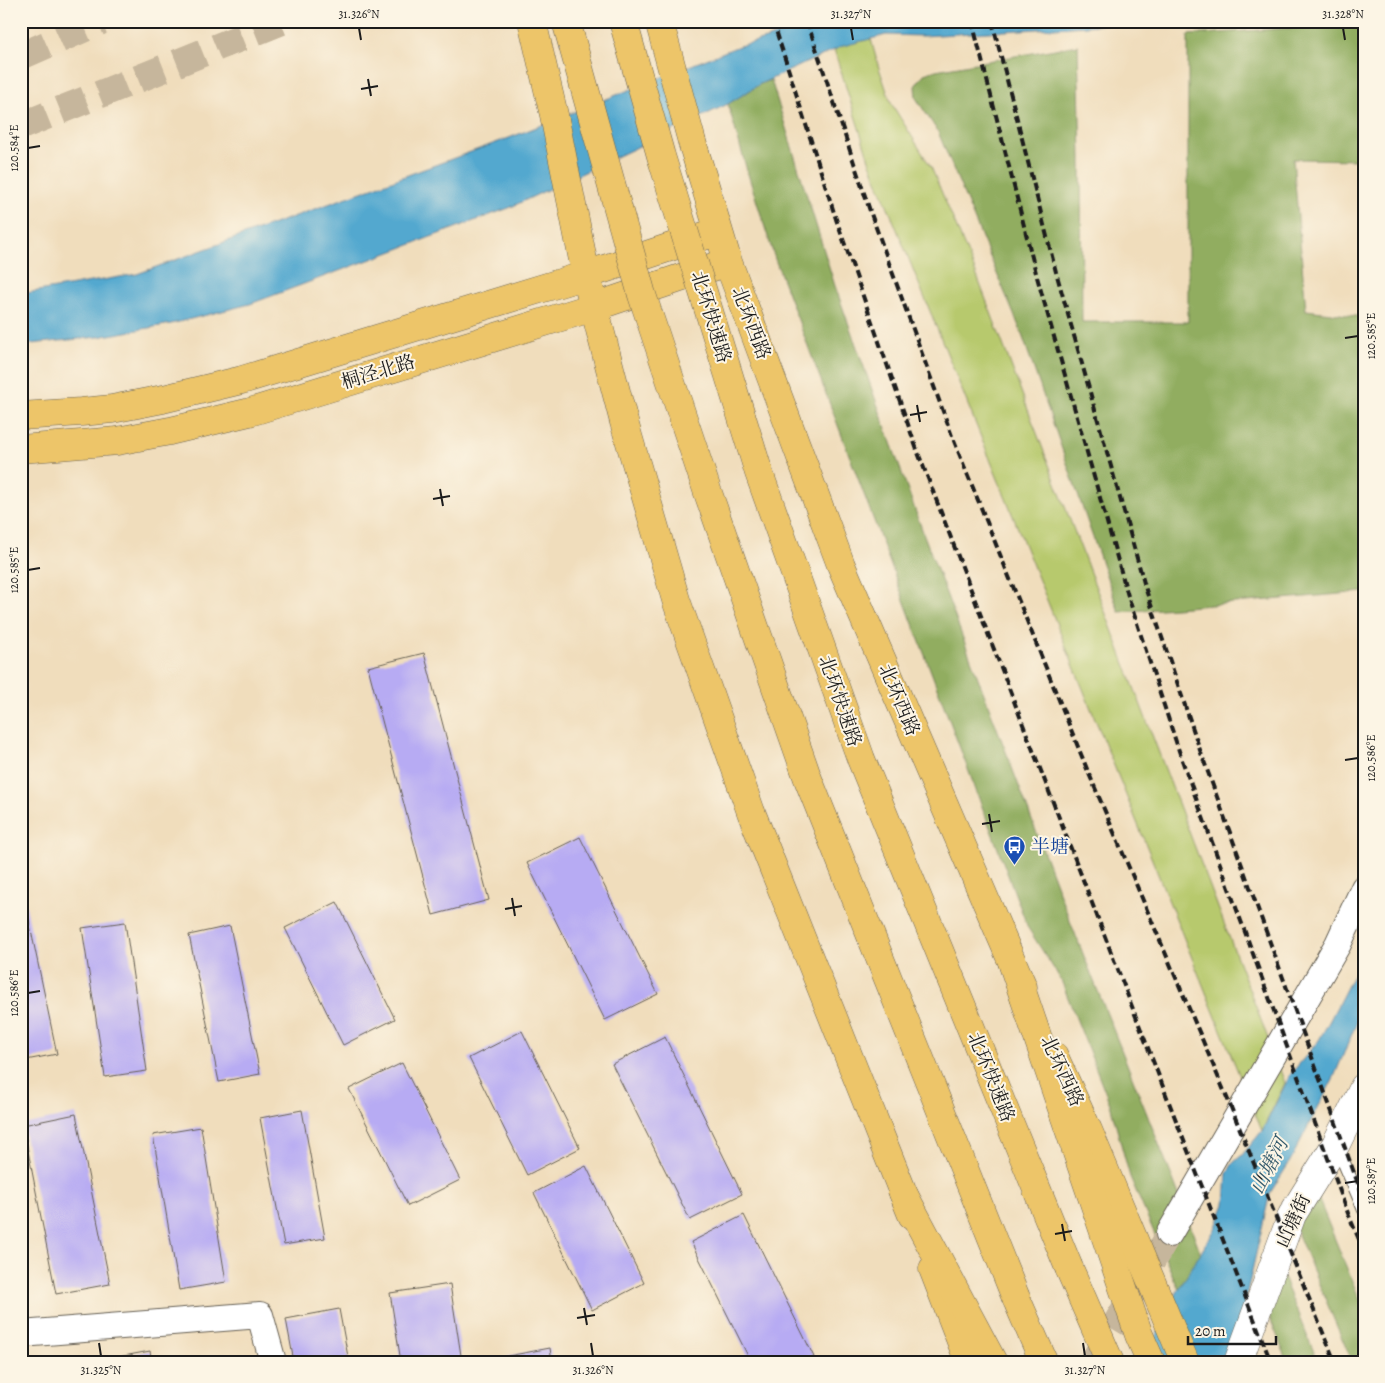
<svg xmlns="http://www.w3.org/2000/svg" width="1385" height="1383" viewBox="0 0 1385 1383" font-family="Alegreya,'Noto Serif SC',serif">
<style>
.green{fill:#b7c96d;stroke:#6a7244}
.forest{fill:#91ad60;stroke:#56643e}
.water{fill:#53a8cf;stroke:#386276}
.building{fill:#b7abf3}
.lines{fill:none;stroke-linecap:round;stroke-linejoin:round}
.minor-tunnel{stroke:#c6b69c;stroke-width:26;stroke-dasharray:26 13;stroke-linecap:butt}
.primary-tunnel{stroke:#c6b69c;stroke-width:28;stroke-dasharray:28 14;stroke-linecap:butt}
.service-casing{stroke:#666054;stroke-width:14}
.minor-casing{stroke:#666054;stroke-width:28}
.tertiary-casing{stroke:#666054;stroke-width:29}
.primary-casing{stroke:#666054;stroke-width:29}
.trunk-casing{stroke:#666054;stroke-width:29}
.service{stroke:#fff;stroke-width:12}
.minor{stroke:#fff;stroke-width:26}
.tertiary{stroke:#fff;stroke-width:28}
.primary{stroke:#edc569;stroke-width:28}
.trunk{stroke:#edc569;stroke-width:28}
.rail{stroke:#1c1c1c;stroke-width:4;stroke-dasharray:8 4;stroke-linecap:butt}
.trunk-bridge-casing{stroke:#666054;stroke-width:29;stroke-linecap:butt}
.trunk-bridge{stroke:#edc569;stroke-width:28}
.ticks{fill:none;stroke:#1c1c1c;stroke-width:2}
.labels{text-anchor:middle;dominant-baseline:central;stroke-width:4;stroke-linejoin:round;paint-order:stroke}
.street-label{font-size:19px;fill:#1c1c1c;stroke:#fcf5e5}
.transit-label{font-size:19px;fill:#164399;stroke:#fcf5e5;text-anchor:start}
.water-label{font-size:20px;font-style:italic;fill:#355b6d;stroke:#fcf5e5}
.neatline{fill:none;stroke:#1c1c1c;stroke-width:2}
.ticks-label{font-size:12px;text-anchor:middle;fill:#1c1c1c}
</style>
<rect width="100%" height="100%" fill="#fcf5e5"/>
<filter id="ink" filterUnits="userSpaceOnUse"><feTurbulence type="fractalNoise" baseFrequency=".02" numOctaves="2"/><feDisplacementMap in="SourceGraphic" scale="10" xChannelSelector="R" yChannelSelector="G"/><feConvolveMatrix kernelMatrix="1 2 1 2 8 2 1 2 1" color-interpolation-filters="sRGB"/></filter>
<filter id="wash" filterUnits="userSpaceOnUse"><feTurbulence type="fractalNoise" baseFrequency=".0096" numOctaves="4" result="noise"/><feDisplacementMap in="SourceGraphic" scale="20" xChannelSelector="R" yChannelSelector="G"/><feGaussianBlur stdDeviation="1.12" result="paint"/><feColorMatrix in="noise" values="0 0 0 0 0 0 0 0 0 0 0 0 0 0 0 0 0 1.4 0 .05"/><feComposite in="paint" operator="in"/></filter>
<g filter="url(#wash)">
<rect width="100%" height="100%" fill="#f0ddbc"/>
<path class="green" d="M825,21H866L878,65L891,103L931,167L975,271L1285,1083L1262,1131L870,163Z"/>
<path class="forest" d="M1364,23V160L1293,159L1306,310L1364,317V592L1175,608L1119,612L1020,329L938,132L916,98L915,86L924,74L936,70L1078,45L1081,158L1082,322H1188V35Z
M771,80L835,286L924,535L1070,921L1176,1187L1201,1254L1179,1290L1130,1177L1110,1104L1061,980L1028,928L775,259L748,174L728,104L760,84Z
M1314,1188L1364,1310V1362H1352L1296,1230Z
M1280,1270L1318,1362H1288L1265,1306Z"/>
<path class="water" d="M814,21H1145L1086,26L923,36L886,35L843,46L760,84L728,104L509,208L250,304L171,324L98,337L21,345V294L137,274L509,138L739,46L766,39Z
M1364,954V1005L1334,1077L1288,1165L1270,1193L1235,1345L1224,1362H1144L1170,1304L1215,1229L1225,1204L1227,1173L1233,1163L1242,1155L1262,1131L1290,1075L1319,1040L1330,1020Z"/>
<g id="blocks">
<path class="building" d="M424,653L489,900L433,915L368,667Z
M580,837L658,994L605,1020L527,863Z
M24,897L57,1054L21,1061V898Z
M337,902L395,1019L343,1045L285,928Z
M125,922L147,1071L105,1077L82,928Z
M230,926L260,1074L219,1082L189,935Z
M522,1031L580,1148L527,1175L469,1058Z
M665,1037L742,1194L690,1220L612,1064Z
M402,1063L460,1180L408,1206L349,1089Z
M302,1110L325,1238L284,1245L260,1118Z
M76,1114L110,1284L56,1294L23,1125Z
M201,1127L226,1282L179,1290L153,1135Z
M586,1166L644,1283L592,1310L534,1193Z
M744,1215L814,1357L804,1362H751L691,1242Z
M450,1284L462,1362H401L390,1293Z
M339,1309L349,1362H294L286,1319Z
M550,1348L552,1362H509L508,1356Z
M150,1351L152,1362H97V1361Z"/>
</g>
</g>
<g filter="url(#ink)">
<use href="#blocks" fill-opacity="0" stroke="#666054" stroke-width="1"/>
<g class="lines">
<path class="minor-tunnel" d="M1092,1362L1169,1234"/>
<path class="primary-tunnel" d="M21,56L101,21
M21,126L282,21"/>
<defs>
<path id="service" d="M1336,1144L1364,1210"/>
<path id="minor" d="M1169,1234L1338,944L1364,888
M21,1334L260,1315L273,1362"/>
<path id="tertiary" d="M1238,1362L1292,1215L1336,1144L1364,1087"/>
<path id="primary" d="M532,21L554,115L586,275L594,307L624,422L676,600L751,812L912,1215
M659,21L692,142L728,262L841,565L1023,987
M21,416L81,412L112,409L163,399L242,380L586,275L710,234
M21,449L117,441L170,431L250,412L594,307L719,265
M1054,1056L1088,1130L1185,1362
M933,1269L969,1362"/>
<path id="trunk" d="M1013,965L1139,1335L1151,1362
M903,1193L993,1362
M1069,1268L1110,1362
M1016,1298L1044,1362"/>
</defs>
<use href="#service" class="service-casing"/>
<use href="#minor" class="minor-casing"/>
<use href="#tertiary" class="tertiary-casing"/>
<use href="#primary" class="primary-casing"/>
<use href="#trunk" class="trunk-casing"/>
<use href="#service" class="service"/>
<use href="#minor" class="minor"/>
<use href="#tertiary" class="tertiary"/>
<use href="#primary" class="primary"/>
<use href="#trunk" class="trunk"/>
<path class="rail" d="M773,21L836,219L917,450L1177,1123L1271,1362
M807,21L870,211L952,436L1087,769L1228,1100L1335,1362
M972,21L1037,277L1128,596L1182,760L1349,1216L1364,1251
M992,21L1056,272L1146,590L1201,753L1364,1200"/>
<defs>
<path id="trunk-bridge" d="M566,21L642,295L707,490L808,779L1016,1298
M623,21L661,156L759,473L861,759L1069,1268"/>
</defs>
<use href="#trunk-bridge" class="trunk-bridge-casing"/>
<use href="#trunk-bridge" class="trunk-bridge"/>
</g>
</g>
<path class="ticks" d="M359,28L361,40M851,28L853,40M1343,28L1345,40M368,79L371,96M361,89L378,86M28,148L40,146M1345,338L1358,336M917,405L920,422M910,415L927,412M440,489L443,506M433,499L450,496M28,570L40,568M1345,760L1358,758M989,814L992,832M982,824L1000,821M512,898L515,916M505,909L522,906M28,993L40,991M1345,1183L1358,1181M1062,1224L1065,1241M1055,1234L1072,1231M584,1308L587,1325M577,1318L595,1315M99,1343L101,1356M591,1343L593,1356M1083,1343L1085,1356"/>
<defs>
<symbol id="bus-pin" viewBox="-11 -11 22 30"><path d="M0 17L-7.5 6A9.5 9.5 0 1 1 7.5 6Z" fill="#1a4fb4" stroke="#fcf5e5"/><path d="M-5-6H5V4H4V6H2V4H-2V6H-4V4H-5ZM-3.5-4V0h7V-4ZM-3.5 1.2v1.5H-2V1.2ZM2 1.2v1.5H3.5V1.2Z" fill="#fff"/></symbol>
</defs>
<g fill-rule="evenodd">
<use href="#bus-pin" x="1002" y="834" width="25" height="34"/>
</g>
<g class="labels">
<g class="street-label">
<text transform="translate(711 317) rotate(73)">北环快速路</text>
<text transform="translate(751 323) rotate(69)">北环西路</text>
<text transform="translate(378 372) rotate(-17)">桐泾北路</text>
<text transform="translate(899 700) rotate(67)">北环西路</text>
<text transform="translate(840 701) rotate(71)">北环快速路</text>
<text transform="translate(1062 1071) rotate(65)">北环西路</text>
<text transform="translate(991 1077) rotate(68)">北环快速路</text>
<text transform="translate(1293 1221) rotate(-65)">山塘街</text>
</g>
<g class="transit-label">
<text x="1031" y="847">半塘</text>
</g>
<g class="water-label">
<text transform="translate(1269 1166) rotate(-63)">山塘河</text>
</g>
</g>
<rect width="1385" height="1383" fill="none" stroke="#fcf5e5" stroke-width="55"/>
<path d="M1188 1336v8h88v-8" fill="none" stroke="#1c1c1c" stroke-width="2.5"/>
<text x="1195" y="1336" font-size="15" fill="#1c1c1c" stroke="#fcf5e5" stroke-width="4" paint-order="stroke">20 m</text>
<rect x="28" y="28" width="1330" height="1328" class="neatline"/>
<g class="ticks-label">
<text x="359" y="18">31.326°N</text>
<text x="851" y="18">31.327°N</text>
<text x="1343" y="18">31.328°N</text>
<text transform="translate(14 148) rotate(-90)" y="4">120.584°E</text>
<text transform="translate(1371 336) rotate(-90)" y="4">120.585°E</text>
<text transform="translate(14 570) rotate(-90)" y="4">120.585°E</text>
<text transform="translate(1371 758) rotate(-90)" y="4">120.586°E</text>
<text transform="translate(14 993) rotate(-90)" y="4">120.586°E</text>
<text transform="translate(1371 1181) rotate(-90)" y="4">120.587°E</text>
<text x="101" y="1374">31.325°N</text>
<text x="593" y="1374">31.326°N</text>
<text x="1085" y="1374">31.327°N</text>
</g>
</svg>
